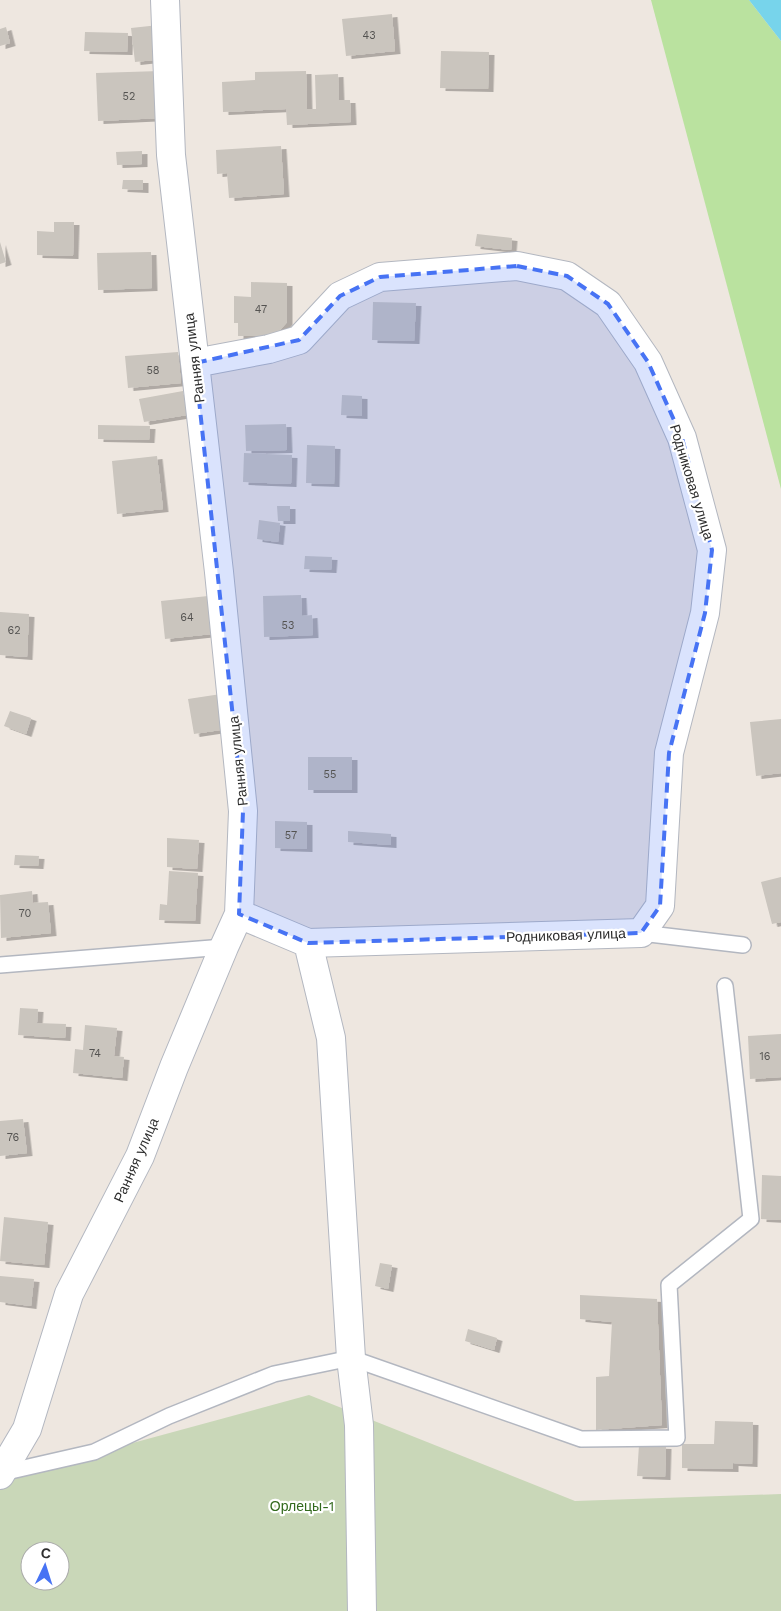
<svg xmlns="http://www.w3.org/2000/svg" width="781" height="1611" viewBox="0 0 781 1611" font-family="'Work Sans',sans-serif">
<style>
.green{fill:#bae29f}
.cemetery{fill:#c9d7b8;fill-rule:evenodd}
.water{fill:#77d4eb}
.building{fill:#cac5be;filter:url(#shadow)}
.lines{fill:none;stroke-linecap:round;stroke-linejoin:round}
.lane-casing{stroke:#b3b7c0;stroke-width:18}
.street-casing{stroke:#b3b7c0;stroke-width:30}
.lane{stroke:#fff;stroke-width:15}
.street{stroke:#fff;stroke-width:28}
.marked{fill:#4773f4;fill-opacity:0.2;stroke:#4773f4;stroke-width:4;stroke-dasharray:10 6;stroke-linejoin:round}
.labels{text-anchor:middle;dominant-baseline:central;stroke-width:4.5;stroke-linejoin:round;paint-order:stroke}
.number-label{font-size:11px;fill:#545351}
.street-label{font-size:14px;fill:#2d2d2d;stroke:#fff}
.park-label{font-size:14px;fill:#32691d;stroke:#fff}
</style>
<defs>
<filter id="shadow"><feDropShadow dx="5.5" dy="3" stdDeviation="0" flood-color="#0004"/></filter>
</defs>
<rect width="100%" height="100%" fill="#eee7e0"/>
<path class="green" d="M651,0H749L781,41V489Z"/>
<path class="cemetery" d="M309,1395L575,1501L781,1494V1611H0V1479ZM30,1551H60V1581H30Z"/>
<path class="water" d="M749,0H781V41Z"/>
<path class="building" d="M392,14L395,51L346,56L342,19Z
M159,25L163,59L135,62L131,28Z
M6,27L10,43L0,46V29Z
M85,32L128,33L127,52L84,51Z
M441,51L489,52L488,89L440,88Z
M160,71L162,118L98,121L96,73Z
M306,71L307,109H316L315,75L338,74L339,100H350L351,122L287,125L286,109L223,112L222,82L255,80V72Z
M281,146L284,194L229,198L227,173L217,174L216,150Z
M142,151V164L117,165L116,152Z
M123,180H143V190L122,189Z
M54,222H74L73,256L37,255V231L54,232Z
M477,234L512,238L511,250L475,246Z
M0,242L6,262L0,264Z
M151,252L152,288L98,290L97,253Z
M251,282L287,283V322L275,336H238V323H234V296L251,297Z
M373,302L416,303L414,341L372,340Z
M178,352L181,383L128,388L125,356Z
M183,391L187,415L144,422L139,399Z
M342,395L362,396V416L341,415Z
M286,424L287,450L246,451L245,425Z
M98,425L150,426L149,440L98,439Z
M307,445L335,446L334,484L306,483Z
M244,453L292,455L291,484L243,482Z
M157,456L163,509L117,514L112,461Z
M277,506H290V521H278Z
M259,520L280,523L278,542L257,539Z
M305,556L332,557L331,570L304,569Z
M301,595L302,616L312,615L313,635L264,637L263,596Z
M208,596L212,634L165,639L161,601Z
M0,612L29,614L27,657L0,655Z
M221,694L227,729L194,734L188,699Z
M10,711L31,718L26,734L4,726Z
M781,719V773L756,776L750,722Z
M308,757H352V790H308Z
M275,821L307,822V849L275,848Z
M348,831L391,834V845L348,842Z
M167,838L199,840L197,869L167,867Z
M15,855L39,856L38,866L14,865Z
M169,871L198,873L195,921L159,920L160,904L167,905Z
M781,877V922L772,924L761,882Z
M32,891L33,903L48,902L51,933L1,938L0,895Z
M20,1008L38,1009L37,1023L66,1024L65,1038L18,1035Z
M85,1025L117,1028L114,1056L124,1057L122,1078L73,1073L75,1049L83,1050Z
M781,1034V1077L750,1079L748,1036Z
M23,1119L27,1153L0,1156V1121Z
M762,1175L781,1176V1220L761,1219Z
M4,1217L48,1222L44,1265L0,1261Z
M380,1263L392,1265L388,1289L375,1286Z
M0,1276L34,1279L31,1306L0,1302Z
M580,1295L657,1299L662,1425L596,1430V1377L609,1376L612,1322L580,1319Z
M468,1329L497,1338L494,1350L465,1341Z
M715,1421L753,1422L752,1464L733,1463V1469L682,1468V1444H714Z
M639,1445L666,1446L665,1477L637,1476Z"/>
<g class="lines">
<defs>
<path id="lane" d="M641,933L743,945
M0,965L224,947
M2,1473L94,1452L169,1416L274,1374L351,1358L581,1439L677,1438L669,1285L751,1219L725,986"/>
<path id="street" d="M195,363L269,349L299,340L340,296L380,277L517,266L567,276L608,304L648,362L682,438L712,550L705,613L669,753L660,906L641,933L308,943
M239,914L308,943L331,1038L351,1358L359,1425L362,1611
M0,1475L27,1429L69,1294L140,1156L174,1067L224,947L239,914L243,811L219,572L171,155L165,0"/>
</defs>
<use href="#lane" class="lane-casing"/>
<use href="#street" class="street-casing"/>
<use href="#lane" class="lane"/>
<use href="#street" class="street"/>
</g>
<path class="marked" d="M517,266L567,276L608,304L648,362L682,438L712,550L705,613L669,753L660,906L641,933L308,943L239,914L243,811L195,363L299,340L340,296L380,277Z"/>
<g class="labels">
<g class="number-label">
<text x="369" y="35">43</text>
<text x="129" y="96">52</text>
<text x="261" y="309">47</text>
<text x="153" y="370">58</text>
<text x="187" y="617">64</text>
<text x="288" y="625">53</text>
<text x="14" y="630">62</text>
<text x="330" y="774">55</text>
<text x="291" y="835">57</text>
<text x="25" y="913">70</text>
<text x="95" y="1053">74</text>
<text x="765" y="1056">16</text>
<text x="13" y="1137">76</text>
</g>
<g class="street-label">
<text transform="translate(194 358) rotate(-97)">Ранняя улица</text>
<text transform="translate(692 482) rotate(73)">Родниковая улица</text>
<text transform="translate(238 761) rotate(-96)">Ранняя улица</text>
<text transform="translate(566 935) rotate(-2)">Родниковая улица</text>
<text transform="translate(136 1160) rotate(-66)">Ранняя улица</text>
</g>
<g class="park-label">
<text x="302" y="1506">Орлецы-1</text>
</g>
</g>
<g transform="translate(45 1566) rotate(4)"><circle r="24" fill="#ffffff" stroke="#ababab"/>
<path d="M0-4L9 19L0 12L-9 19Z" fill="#4773f4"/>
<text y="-8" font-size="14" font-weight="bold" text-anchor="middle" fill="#2d2d2d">С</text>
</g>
</svg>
